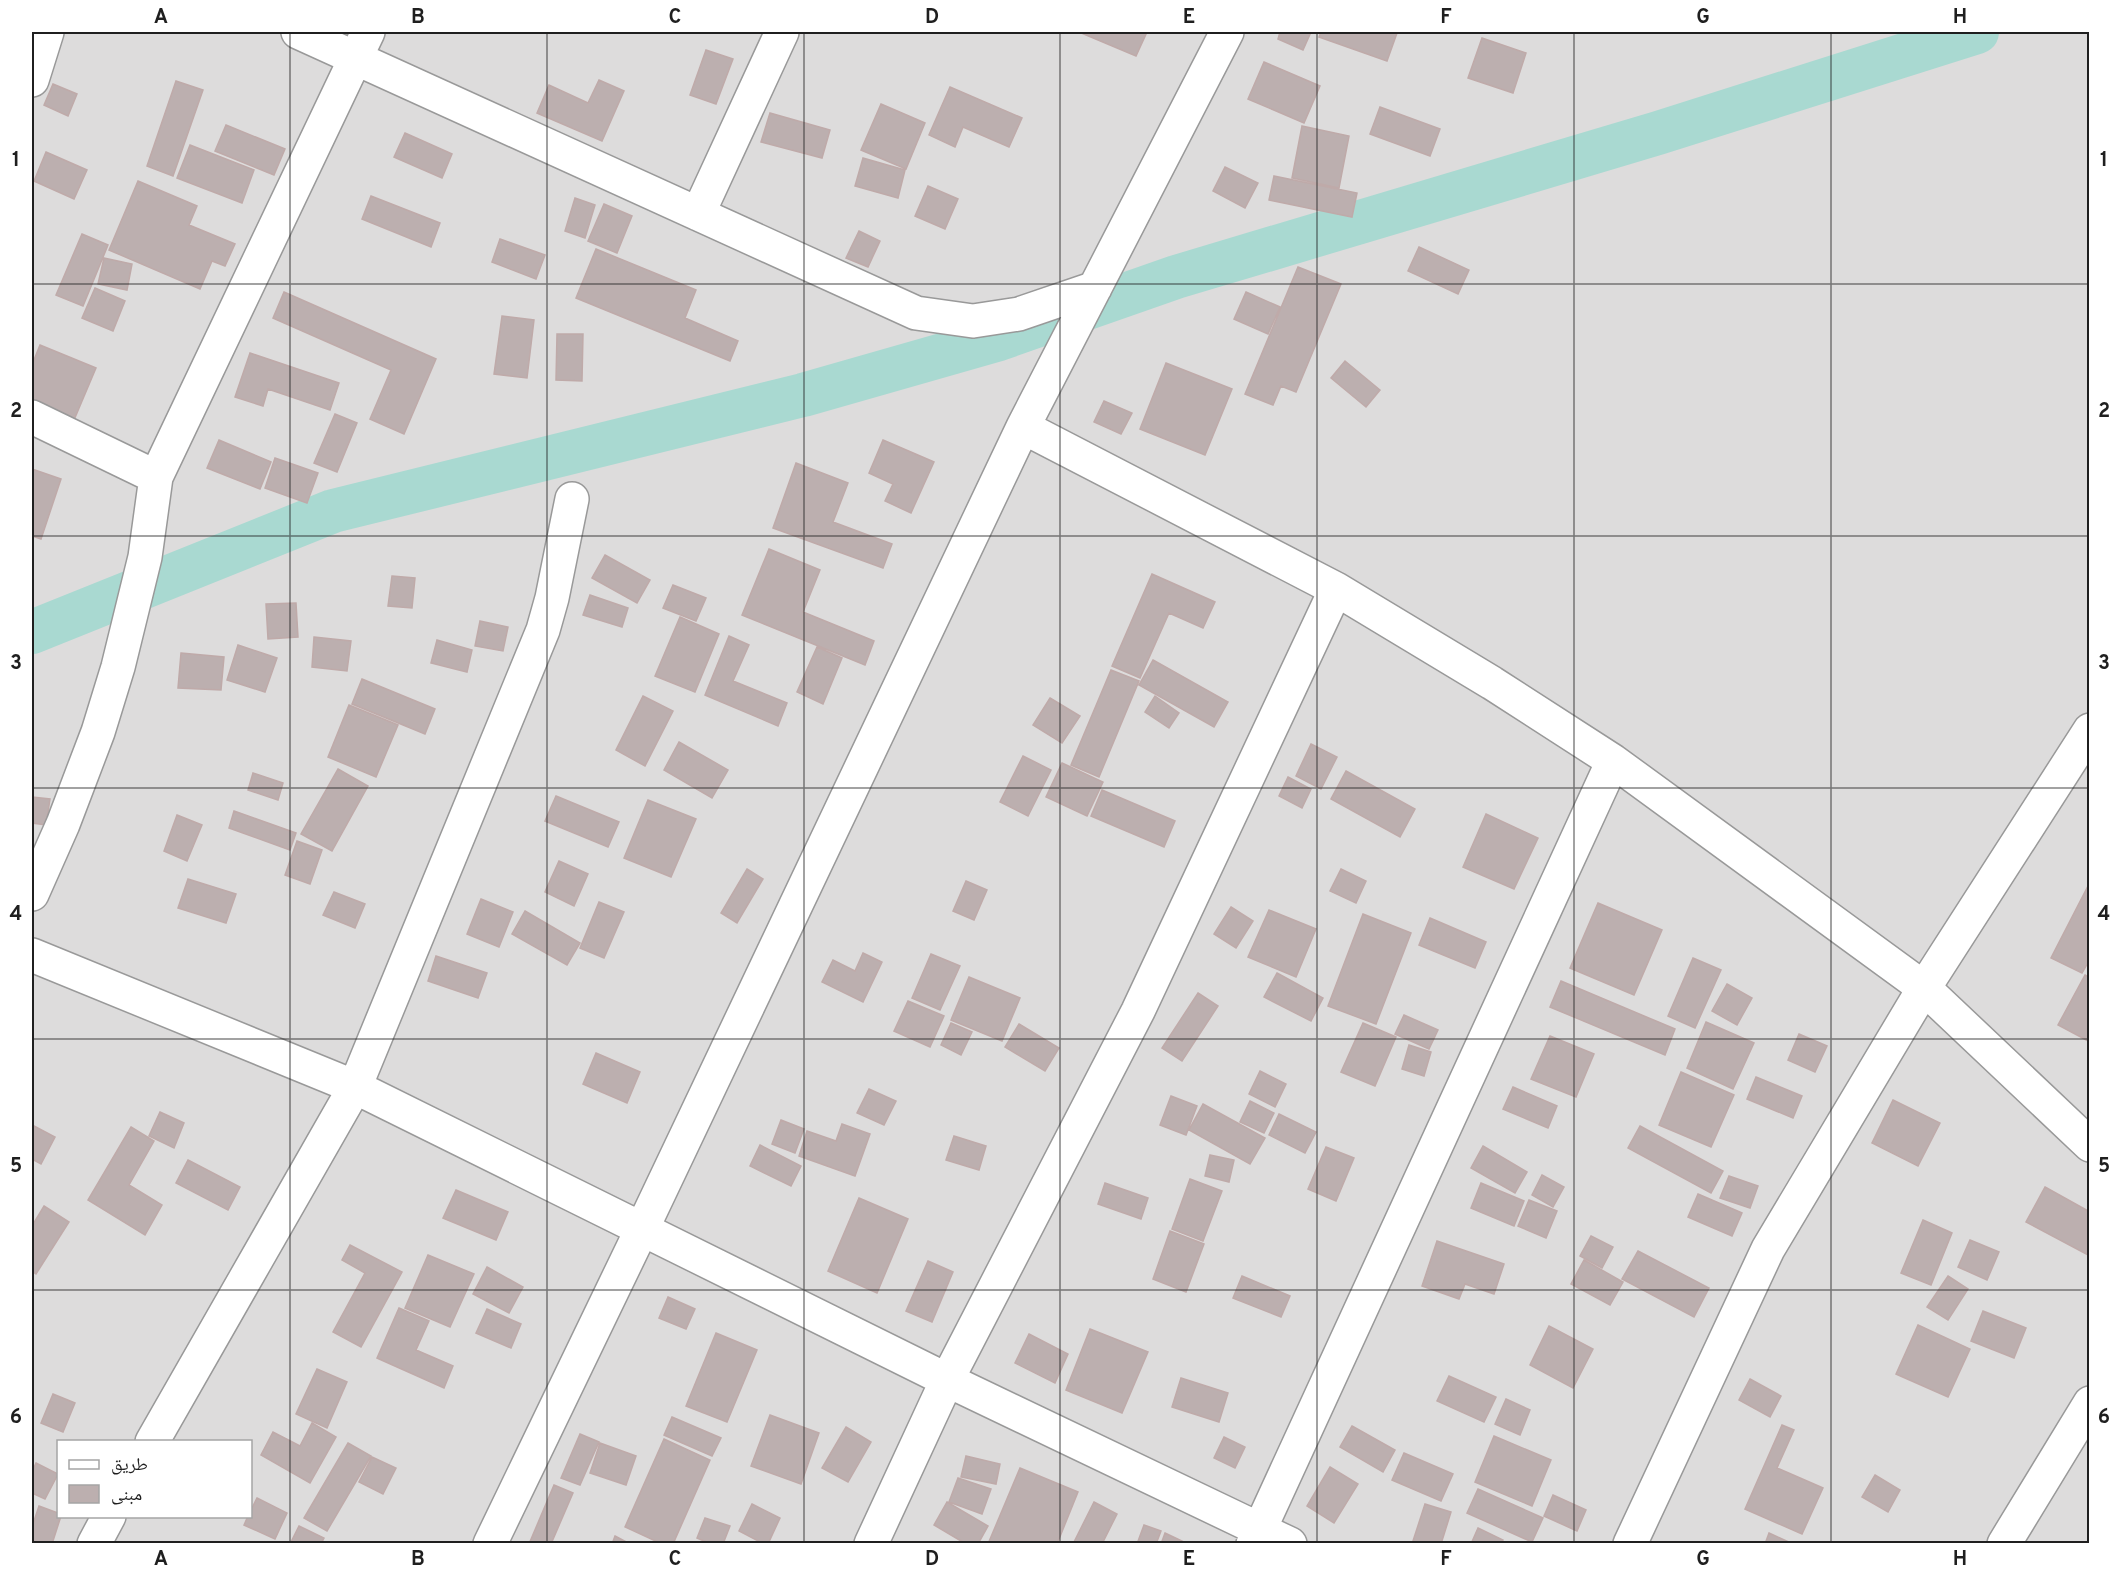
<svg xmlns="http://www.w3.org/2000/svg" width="2121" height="1575" viewBox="0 0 2121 1575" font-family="Overpass,'Noto Naskh Arabic',sans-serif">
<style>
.residential{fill:#dddcdc;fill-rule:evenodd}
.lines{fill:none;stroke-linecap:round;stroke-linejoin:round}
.canal{stroke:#a9d9d1;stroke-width:44}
.building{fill:#bcafaf;stroke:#bfaaa9;stroke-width:1.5}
.minor-casing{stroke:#999;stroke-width:36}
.minor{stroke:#fff;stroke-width:33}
.grid{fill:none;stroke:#1f1f1f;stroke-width:1.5;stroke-opacity:0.55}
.neatline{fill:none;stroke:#1f1f1f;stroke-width:2}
.grid-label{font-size:20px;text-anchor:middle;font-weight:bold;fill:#1f1f1f}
</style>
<rect width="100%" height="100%" fill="#efe8e5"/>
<path class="residential" d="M32,32H2089V1543L32,1544ZM58,1442H250V1516H58Z"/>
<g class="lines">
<path class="canal" d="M32,632L333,511L803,395L999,339L1176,277L1658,133L1977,32"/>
</g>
<path class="building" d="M1079,32H1147L1136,56Z
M1280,32H1311L1303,50L1278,39Z
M1321,32H1392L1397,33L1387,61L1319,37Z
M1482,38L1526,53L1513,93L1468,78Z
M706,50L733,59L716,104L690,95Z
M1264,62L1320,86L1304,123L1248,99Z
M599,80L624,91L602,141L537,113L549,85L588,103Z
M176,81L203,90L173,176L147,166Z
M53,84L77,94L68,116L44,105Z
M950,87L1022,118L1009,147L963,127L955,147L929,135Z
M881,104L925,123L906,169L861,150Z
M1380,107L1440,129L1430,156L1370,134Z
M770,113L830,130L822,158L761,142Z
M226,125L285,149L274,175L215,151Z
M1302,126L1349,136L1339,188L1292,178Z
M405,133L452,154L442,178L394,157Z
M190,145L254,170L242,203L177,178Z
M46,152L87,170L74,199L34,181Z
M863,158L905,170L898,198L855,186Z
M1225,167L1258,183L1245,208L1213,191Z
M1274,176L1357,193L1352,217L1269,200Z
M138,181L197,206L189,225L235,244L225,266L212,261L200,289L109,250Z
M928,186L958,199L945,229L915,216Z
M371,196L440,223L431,247L362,219Z
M575,198L595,205L585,238L565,231Z
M604,204L632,216L617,253L588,241Z
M859,231L880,241L868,267L846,258Z
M82,234L108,245L83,306L56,295Z
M500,239L545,255L536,279L492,262Z
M1419,247L1469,270L1458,294L1408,271Z
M596,249L696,290L685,318L738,341L730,361L576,298Z
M104,258L132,264L127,290L98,284Z
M1298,267L1341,284L1296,392L1281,386L1273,405L1245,394Z
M95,288L125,301L113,331L82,318Z
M284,292L436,359L404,434L370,419L391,370L273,318Z
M1246,292L1280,307L1268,334L1234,319Z
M502,316L534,320L527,378L494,374Z
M557,334H583L582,381L556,380Z
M40,345L96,368L74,420L32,402V365Z
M250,353L339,383L330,410L268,389L263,406L235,397Z
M1345,361L1380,390L1366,407L1331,378Z
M1166,363L1232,389L1205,455L1140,429Z
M1104,401L1132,413L1121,434L1094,422Z
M335,414L357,423L337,472L314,463Z
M219,440L271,462L260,489L207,468Z
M883,440L934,462L911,513L885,501L893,484L869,473Z
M275,458L318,473L307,503L265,488Z
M796,463L848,483L833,522L892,544L883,568L773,528Z
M32,469L61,479L41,539L32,536Z
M769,549L820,570L803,612L874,641L865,665L742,615Z
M605,555L650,580L637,603L592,578Z
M1152,574L1215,602L1203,628L1169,613L1140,678L1112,666Z
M392,576L415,578L412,608L388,606Z
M673,585L706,598L696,621L663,608Z
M590,595L628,608L622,627L583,615Z
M296,603L298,637L268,639L266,604Z
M680,617L719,634L695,692L655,676Z
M480,621L508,627L503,651L475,646Z
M729,636L749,645L733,681L787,703L778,726L705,695Z
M314,637L351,641L347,671L312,667Z
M437,640L472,650L467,672L431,663Z
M238,645L277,658L265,692L227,680Z
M817,647L842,658L823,704L797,692Z
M181,653L224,657L221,690L178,688Z
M1153,660L1228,702L1214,727L1139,685Z
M1111,670L1139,681L1099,777L1071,765Z
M362,679L435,709L425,734L352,704Z
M643,696L673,711L645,766L616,750Z
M1155,696L1179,713L1169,728L1145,712Z
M1050,698L1080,716L1062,743L1033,725Z
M349,705L398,725L376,777L328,757Z
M679,742L728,770L712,798L664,770Z
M1311,744L1337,757L1321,789L1296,776Z
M1023,756L1051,770L1028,816L1000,802Z
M1062,763L1103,782L1087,816L1046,797Z
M338,769L368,786L332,851L301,834Z
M1346,771L1415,809L1400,837L1331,799Z
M253,773L283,783L278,800L248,790Z
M1288,777L1311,789L1302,808L1279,796Z
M1102,790L1175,821L1164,847L1091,816Z
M556,796L619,822L608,847L545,821Z
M32,797L50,799L46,825L32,823Z
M648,800L696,819L671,877L624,858Z
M234,811L296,833L290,850L229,828Z
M1486,814L1538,838L1514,889L1463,867Z
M177,815L202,825L187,861L164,851Z
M297,841L322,850L310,884L285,875Z
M559,861L588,874L574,906L545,892Z
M747,869L763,879L737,923L721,913Z
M1341,869L1366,881L1356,903L1330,891Z
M188,879L236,894L226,923L178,908Z
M966,881L987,890L974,920L953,911Z
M2090,882V959L2082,973L2051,958Z
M334,892L365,904L355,928L323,915Z
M481,899L513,912L499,947L467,934Z
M599,902L624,912L604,958L580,948Z
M1598,903L1662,930L1634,995L1570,968Z
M1231,907L1253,921L1236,948L1214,934Z
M1269,910L1316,929L1296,977L1248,957Z
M525,911L580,943L567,965L512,934Z
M1363,914L1411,933L1376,1024L1328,1006Z
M1430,918L1486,942L1475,968L1419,945Z
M863,953L882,962L863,1002L822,982L833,960L855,971Z
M931,954L960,966L940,1010L912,998Z
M436,956L487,973L478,998L428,981Z
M1693,958L1721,970L1695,1028L1668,1016Z
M1277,973L1323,998L1311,1021L1264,997Z
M2085,975L2090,978V1042L2058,1025Z
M969,977L1020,998L1002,1041L951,1020Z
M1561,981L1675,1029L1665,1055L1550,1007Z
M1727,984L1752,998L1737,1025L1712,1011Z
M1198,993L1218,1006L1182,1061L1162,1048Z
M908,1001L944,1016L930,1047L894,1031Z
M1404,1015L1438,1030L1429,1049L1395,1034Z
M1706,1022L1754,1043L1733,1089L1687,1068Z
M951,1023L972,1032L961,1055L941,1045Z
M1363,1023L1396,1037L1375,1086L1341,1072Z
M1019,1024L1059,1048L1045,1071L1005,1047Z
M1799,1034L1827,1046L1815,1072L1788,1060Z
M1550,1036L1594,1054L1576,1097L1531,1079Z
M1409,1045L1431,1052L1424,1076L1402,1069Z
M596,1053L640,1072L627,1103L583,1084Z
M1260,1071L1286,1084L1275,1107L1249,1094Z
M1681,1072L1734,1095L1711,1147L1659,1125Z
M1756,1077L1802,1096L1793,1118L1747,1099Z
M1513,1087L1557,1106L1548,1128L1503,1109Z
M869,1089L896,1101L884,1125L857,1113Z
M1171,1096L1197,1106L1186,1135L1160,1125Z
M1893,1100L1940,1123L1918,1166L1872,1143Z
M1250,1101L1274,1113L1264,1133L1240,1122Z
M1203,1104L1265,1138L1250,1164L1189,1130Z
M160,1112L184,1123L174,1148L149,1136Z
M1279,1114L1316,1132L1305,1153L1269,1135Z
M781,1120L804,1129L795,1153L772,1144Z
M842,1124L870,1134L855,1176L799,1156L807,1131L836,1141Z
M34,1126L55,1137L41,1164L32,1159V1131Z
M1640,1126L1723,1171L1711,1193L1628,1148Z
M131,1127L154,1141L129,1185L162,1205L145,1235L88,1200Z
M954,1136L986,1146L979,1170L946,1160Z
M760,1145L801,1166L791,1186L750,1166Z
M1483,1146L1527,1172L1515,1193L1471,1168Z
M1326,1147L1354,1158L1336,1201L1308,1189Z
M1210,1155L1234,1160L1229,1182L1205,1176Z
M188,1160L240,1187L228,1210L176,1183Z
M1542,1175L1564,1187L1553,1207L1532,1195Z
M1729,1176L1758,1186L1750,1208L1720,1198Z
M1190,1179L1222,1191L1203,1241L1172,1229Z
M1105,1183L1148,1198L1141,1219L1098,1204Z
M1481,1183L1524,1201L1514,1226L1471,1208Z
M2045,1187L2090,1212V1256L2026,1222Z
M456,1190L508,1212L496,1240L443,1218Z
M1698,1194L1742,1213L1732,1236L1688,1217Z
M859,1198L908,1219L877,1293L828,1271Z
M1529,1200L1557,1211L1546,1238L1518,1226Z
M44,1206L69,1222L36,1274L32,1271V1226Z
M1923,1220L1952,1233L1931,1285L1901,1273Z
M1170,1231L1204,1244L1186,1292L1153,1279Z
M1591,1236L1613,1247L1602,1268L1580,1256Z
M1970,1240L1999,1252L1987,1280L1958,1267Z
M1437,1241L1504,1264L1494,1294L1465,1284L1459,1299L1422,1286Z
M350,1245L402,1272L361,1347L333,1332L365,1273L342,1260Z
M1638,1251L1709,1288L1694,1317L1622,1279Z
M428,1255L474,1274L450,1327L405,1308Z
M1584,1260L1623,1282L1610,1305L1571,1284Z
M928,1261L953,1272L932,1322L906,1311Z
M487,1267L523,1287L509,1313L473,1294Z
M1242,1276L1290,1296L1281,1317L1233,1298Z
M1948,1276L1968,1289L1948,1320L1927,1307Z
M668,1297L695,1309L686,1329L659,1318Z
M399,1308L429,1321L416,1350L453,1366L444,1388L377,1358Z
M487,1309L521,1324L511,1348L476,1333Z
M1983,1311L2026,1328L2014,1358L1971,1341Z
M1918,1325L1970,1349L1948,1397L1896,1374Z
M1549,1326L1593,1349L1573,1388L1530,1365Z
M1090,1329L1148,1352L1122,1413L1066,1390Z
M716,1333L757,1350L727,1422L686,1406Z
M1029,1334L1068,1354L1055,1383L1015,1363Z
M317,1369L347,1382L327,1428L296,1414Z
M1449,1376L1496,1397L1484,1422L1437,1401Z
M1181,1378L1228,1393L1219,1422L1172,1407Z
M1750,1379L1781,1396L1770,1417L1739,1400Z
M53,1394L75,1403L63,1432L41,1423Z
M1506,1399L1530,1410L1520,1435L1495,1424Z
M770,1415L819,1433L801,1484L751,1466Z
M672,1417L721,1438L712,1456L664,1435Z
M312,1423L336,1437L310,1483L261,1455L273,1432L300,1446Z
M1782,1425L1794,1430L1777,1468L1823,1488L1802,1534L1745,1509Z
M1352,1426L1395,1450L1383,1472L1340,1447Z
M846,1427L871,1442L848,1482L822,1468Z
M580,1434L599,1442L580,1485L561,1478Z
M1494,1436L1551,1460L1532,1506L1475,1482Z
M1224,1437L1245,1447L1235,1468L1214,1458Z
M664,1439L710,1460L673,1544H662L625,1527Z
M348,1443L371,1456L327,1531L304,1518Z
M600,1443L636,1456L626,1485L590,1473Z
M1404,1453L1453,1474L1441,1501L1392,1480Z
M966,1456L1000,1464L996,1484L961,1477Z
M372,1457L396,1468L383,1494L359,1482Z
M36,1463L58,1474L45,1499L32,1493V1472Z
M1330,1467L1358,1484L1334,1523L1307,1506Z
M1020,1468L1078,1492L1057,1544H988Z
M1875,1475L1900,1490L1888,1512L1862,1497Z
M958,1478L991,1489L982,1514L949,1502Z
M554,1485L573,1493L551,1544H529Z
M1478,1489L1543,1518L1532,1542L1467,1513Z
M1553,1495L1586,1510L1577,1531L1544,1516Z
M257,1498L287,1513L275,1539L244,1525L248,1516H250V1512Z
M947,1502L988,1526L978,1544H966L934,1525Z
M1094,1502L1117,1514L1102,1544H1073Z
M752,1504L780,1518L768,1544H764L739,1531Z
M1425,1504L1451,1512L1441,1544H1412Z
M39,1506L58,1513V1516H61L52,1544H32V1527Z
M705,1518L730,1526L723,1544H711L697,1538Z
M1144,1525L1161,1531L1156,1544H1137Z
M299,1526L324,1538L321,1544H290Z
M1478,1528L1503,1540L1501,1544H1471Z
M1165,1533L1188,1544H1161Z
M1769,1533L1793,1544H1765Z
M615,1536L630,1544H612Z"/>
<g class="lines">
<defs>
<path id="minor" d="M298,32L916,313L973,321L1019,314L1095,288
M32,80L47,32
M698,214L782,32
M32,417L156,477
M1023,427L1336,589L1492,683L1613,761L1924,988L2090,1145
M32,894L63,824L98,732L118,667L145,557L156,477L368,32
M32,955L355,1087L947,1380L1290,1544
M152,1442L355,1087L543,630L552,598L572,499
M94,1544L109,1516
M490,1544L642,1229L1023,427L1227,32
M871,1544L947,1380L1138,1011L1336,589
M1253,1544L1613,761
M1630,1544L1768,1249L1924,988L2090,730
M2004,1544L2090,1403"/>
</defs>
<use href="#minor" class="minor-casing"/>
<use href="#minor" class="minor"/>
</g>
<path class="grid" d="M290,32V1544M547,32V1544M804,32V1544M1060,32V1544M1317,32V1544M1574,32V1544M1831,32V1544M32,284H2090M32,536H2090M32,788H2090M32,1039H2090M32,1290H2090"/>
<rect width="2121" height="1575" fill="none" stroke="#ffffff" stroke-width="66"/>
<rect x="57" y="1440" width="195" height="78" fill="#ffffff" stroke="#a5a5a5" stroke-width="1.5"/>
<rect x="69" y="1460" width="30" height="9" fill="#ffffff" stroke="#a5a5a5" stroke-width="1.5"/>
<text x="111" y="1470" font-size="18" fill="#1f1f1f">طريق</text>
<rect x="69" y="1485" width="30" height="18" fill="#bcafaf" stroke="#a5a5a5" stroke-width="1.5"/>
<text x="111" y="1500" font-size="18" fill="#1f1f1f">مبنى</text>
<rect x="33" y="33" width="2055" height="1509" class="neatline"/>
<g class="grid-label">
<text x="161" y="23">A</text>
<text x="418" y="23">B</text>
<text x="675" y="23">C</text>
<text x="932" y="23">D</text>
<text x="1189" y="23">E</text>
<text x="1446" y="23">F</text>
<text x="1703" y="23">G</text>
<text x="1960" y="23">H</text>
<text x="16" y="166">1</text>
<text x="2104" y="166">1</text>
<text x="16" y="417">2</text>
<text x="2104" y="417">2</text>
<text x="16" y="669">3</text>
<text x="2104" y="669">3</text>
<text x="16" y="920">4</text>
<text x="2104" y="920">4</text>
<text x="16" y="1172">5</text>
<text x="2104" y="1172">5</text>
<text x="16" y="1423">6</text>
<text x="2104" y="1423">6</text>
<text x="161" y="1565">A</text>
<text x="418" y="1565">B</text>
<text x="675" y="1565">C</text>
<text x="932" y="1565">D</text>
<text x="1189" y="1565">E</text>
<text x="1446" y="1565">F</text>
<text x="1703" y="1565">G</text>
<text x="1960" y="1565">H</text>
</g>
</svg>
